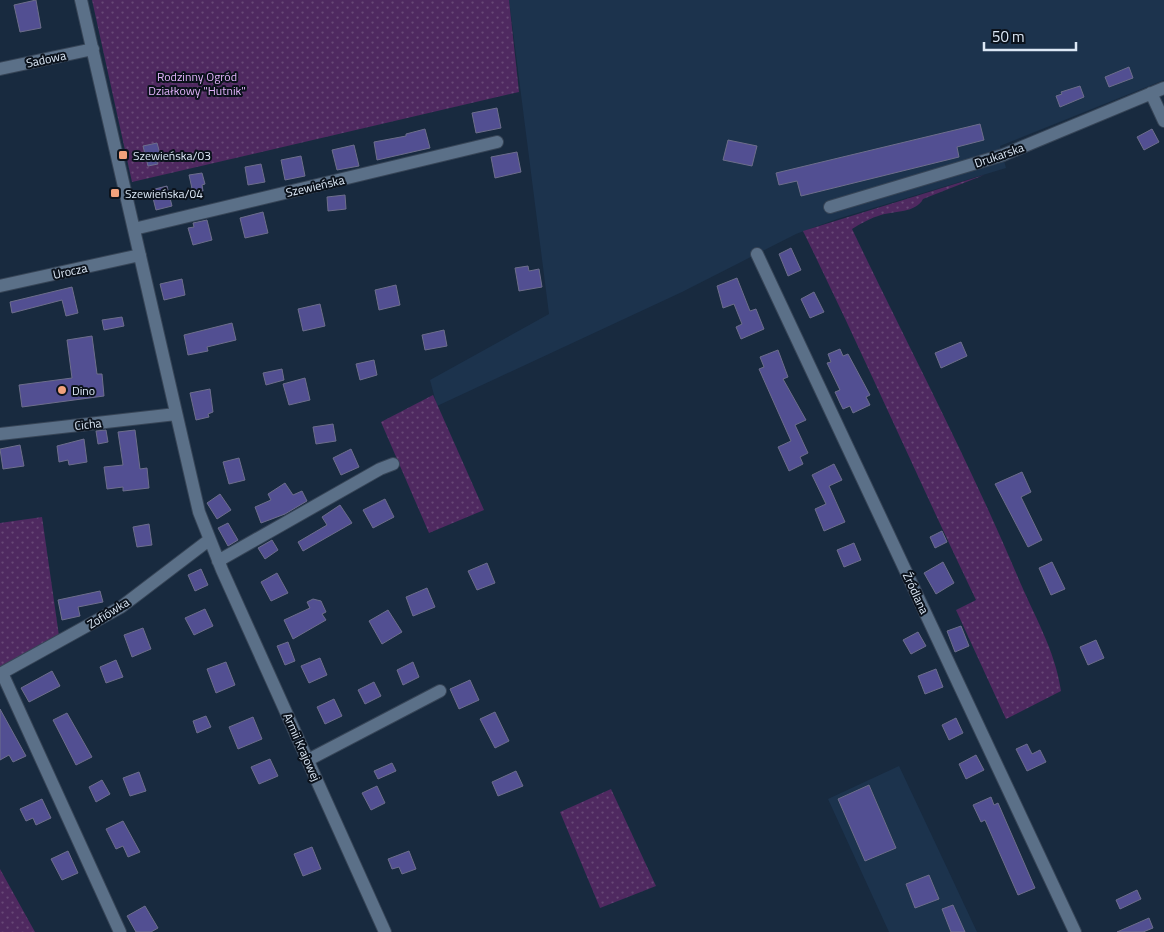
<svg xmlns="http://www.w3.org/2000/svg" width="1164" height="932" viewBox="0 0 1164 932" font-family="'Titillium Web',sans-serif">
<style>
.built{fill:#1c334d}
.grass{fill:url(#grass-dots)}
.building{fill:#524f92;stroke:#6d6e8b}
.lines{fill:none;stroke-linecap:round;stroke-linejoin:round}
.minor-casing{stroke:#374557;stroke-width:14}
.minor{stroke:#5b7088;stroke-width:12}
.poi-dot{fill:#f1a17c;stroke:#0b121c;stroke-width:2}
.labels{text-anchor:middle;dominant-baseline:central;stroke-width:4;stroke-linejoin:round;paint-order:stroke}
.street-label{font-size:12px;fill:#dce8f6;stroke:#0b121c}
.park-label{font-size:12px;fill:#e2b3fa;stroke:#0b121c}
.poi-label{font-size:12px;fill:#dce8f6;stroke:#0b121c;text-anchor:start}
</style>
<defs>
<pattern id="grass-dots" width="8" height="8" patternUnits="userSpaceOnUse" patternTransform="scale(1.25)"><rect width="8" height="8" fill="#4f2960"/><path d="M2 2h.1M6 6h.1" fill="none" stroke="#684877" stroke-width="1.8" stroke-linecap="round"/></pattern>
</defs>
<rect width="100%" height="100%" fill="#182a3f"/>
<path class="built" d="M509,0H1164V80L1000,146L1006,168L837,219L796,234L682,292L437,406L430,380L549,314Z
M899,766L948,870L977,932H889L828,799Z"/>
<path class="grass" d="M92,0H509L519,92L132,182Z
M984,175L923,199C916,213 894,211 881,215C871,218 861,223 852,229C907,344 967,457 1017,575C1033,614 1055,649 1061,691L1006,719L956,610L976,600C917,477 863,353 803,231Z
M433,395L484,510L429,533L381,422Z
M42,517L59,636L0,668V523Z
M611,789L656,886L600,908L560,812Z
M0,869L35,932H0Z"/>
<path class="building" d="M36,0L41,28L20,32L14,5Z
M1129,67L1133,78L1109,87L1105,77Z
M1080,86L1084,97L1060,107L1056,96L1062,94L1061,92Z
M497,108L501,128L476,133L472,113Z
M980,124L984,140L957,147L959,157L801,196L797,181L779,185L776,173Z
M425,129L430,148L377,160L374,142L406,136V134Z
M1152,129L1159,142L1144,150L1137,137Z
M728,140L757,146L752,166L723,160Z
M157,143L162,161L157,162L158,164L148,166L143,146Z
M354,145L359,166L337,170L332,150Z
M517,152L521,172L495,178L491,157Z
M301,156L305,176L285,180L281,160Z
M261,164L265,182L248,185L245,167Z
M202,173L205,184L202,185L203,191L193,193L189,175Z
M167,186L172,206L156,210L151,190Z
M345,195L346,209L328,211L327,197Z
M263,212L268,233L245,238L240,218Z
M207,220L212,240L193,245L188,228L194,227L193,223Z
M791,248L801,270L788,276L779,254Z
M528,266L529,271L539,269L542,287L519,291L515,268Z
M737,278L750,311L756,309L764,329L741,339L736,327L742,324L734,304L723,308L717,286Z
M182,279L185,295L164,300L160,284Z
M396,285L400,305L379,310L375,290Z
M72,287L78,313L66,316L62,300L12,313L10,302Z
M814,292L824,312L810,318L801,299Z
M320,304L325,326L303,331L298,309Z
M122,317L124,326L104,330L102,320Z
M232,323L236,340L207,347L208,351L188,355L184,335Z
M444,330L447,346L425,350L422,335Z
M92,336L97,374H102L104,396L22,407L19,385L72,378L67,340Z
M961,342L967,356L941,368L935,353Z
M840,349L843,356L848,354L870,395L866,397L870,405L853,413L850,406L843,409L840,403L835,392L840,390L827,363L831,362L828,354Z
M778,350L788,377L783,379L806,420L795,425L808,453L800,457L803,464L789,471L778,447L791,441L759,369L764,367L760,357Z
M374,360L377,375L360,380L356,364Z
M282,369L284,380L266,385L263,373Z
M305,378L310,400L289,405L283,384Z
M210,389L213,412L208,414L209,417L196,420L190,393Z
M333,424L336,441L316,444L313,427Z
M106,430L108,442L98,444L96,431Z
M135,430L140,469L147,468L149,488L123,491V487L107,489L104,467L123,465L118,432Z
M84,439L87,462L69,465L68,460L59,462L57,446Z
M20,445L24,466L3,469L0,449Z
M351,449L359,467L341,475L333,458Z
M239,458L245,480L229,484L223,462Z
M834,464L842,480L829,486L845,522L824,531L815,509L826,504L812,475Z
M1022,472L1031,492L1021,497L1042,540L1028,547L995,484Z
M285,483L293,495L302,491L307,501L285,514L261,523L255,507L271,500L268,494Z
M220,494L231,510L217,519L207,503Z
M385,499L394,517L373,528L363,510Z
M340,505L352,523L303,551L298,542L327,525L322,517Z
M228,523L238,540L228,546L218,528Z
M149,524L152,545L137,547L133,527Z
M942,531L947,542L935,548L930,537Z
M272,540L278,550L265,559L258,548Z
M854,543L861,560L844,567L837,550Z
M943,562L954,583L936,594L924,573Z
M1052,562L1065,589L1051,595L1039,568Z
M487,563L495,583L477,590L468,571Z
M201,569L208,585L195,591L188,575Z
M277,573L288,593L271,601L261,582Z
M427,588L435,607L413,616L406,597Z
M100,591L103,602L78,607L80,616L62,620L58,600Z
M313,599L321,601L326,612L322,614L326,620L293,639L284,620L310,608L307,602Z
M205,609L213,626L194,635L185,618Z
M388,610L402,632L382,644L369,621Z
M961,626L969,646L955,652L947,631Z
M143,628L151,649L132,657L124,635Z
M918,632L926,646L911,654L903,640Z
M1096,640L1104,658L1088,665L1080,647Z
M288,642L295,661L285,665L277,646Z
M320,658L327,675L309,683L301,666Z
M116,660L123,677L106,683L100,667Z
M226,662L235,685L216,693L207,669Z
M413,662L419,677L403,685L397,670Z
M936,669L943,687L925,694L918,676Z
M52,671L60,686L29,702L21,688Z
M470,680L479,700L459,709L450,689Z
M374,682L381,696L365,704L358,690Z
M334,699L342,716L325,724L317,707Z
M0,709L26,756L13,762L9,755L0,760Z
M495,712L509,741L495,748L480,719Z
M67,713L92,757L76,765L53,720Z
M206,716L211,727L197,733L193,721Z
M253,717L262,739L238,749L229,727Z
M956,718L963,733L949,740L942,725Z
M1027,744L1032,754L1040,750L1046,762L1027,771L1016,749Z
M976,755L984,770L966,779L959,764Z
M270,759L278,776L259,784L251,767Z
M392,763L396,771L378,779L374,771Z
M516,771L523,786L498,796L492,782Z
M139,772L146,791L130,796L123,778Z
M102,780L110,794L96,802L89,787Z
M869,785L896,848L865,861L838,799Z
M377,786L385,803L371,810L362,793Z
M991,797L994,805L998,803L1035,888L1018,895L985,820L981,822L973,805Z
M42,799L51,818L36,825L33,818L26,821L20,809Z
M123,821L140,852L128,857L123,846L116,849L106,829Z
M312,847L321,869L303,876L294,854Z
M68,851L78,873L62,880L51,859Z
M409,851L416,869L402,874L399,867L392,869L388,859Z
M929,875L939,899L915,908L906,884Z
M1137,890L1141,899L1120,909L1116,900Z
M953,905L965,932H951L942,909Z
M145,906L158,928L151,932H136L127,916Z
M1149,918L1153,928L1143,932H1117Z"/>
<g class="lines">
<defs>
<path id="minor" d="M81,0L199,512L222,570L385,932
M0,69L93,49
M1151,93L1164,121
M830,207L1003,155L1164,88
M134,229L497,142
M757,254L1075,932
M0,286L140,255
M0,434L176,414
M218,561L380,469L393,464
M2,673L120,932
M0,674L121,607L209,540
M308,760L440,691"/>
</defs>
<use href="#minor" class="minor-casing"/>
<use href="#minor" class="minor"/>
</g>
<g class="poi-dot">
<rect x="118" y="150" width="10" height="10" rx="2.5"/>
<rect x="110" y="188" width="10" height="10" rx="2.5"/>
<circle cx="62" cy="390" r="5"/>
</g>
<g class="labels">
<g class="street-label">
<text transform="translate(46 59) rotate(-12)">Sadowa</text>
<text transform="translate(999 155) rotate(-19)">Drukarska</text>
<text transform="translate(315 186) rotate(-13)">Szewieńska</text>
<text transform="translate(70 271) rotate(-12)">Urocza</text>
<text transform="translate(88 424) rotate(-6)">Cicha</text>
<text transform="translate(916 593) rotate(65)">Źródlana</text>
<text transform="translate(108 613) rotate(-32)">Zofiówka</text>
<text transform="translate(302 747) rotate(66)">Armii Krajowej</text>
</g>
<g class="park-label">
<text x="197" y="76">Rodzinny Ogród<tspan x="197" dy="14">Działkowy "Hutnik"</tspan></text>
</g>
<g class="poi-label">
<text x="133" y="155">Szewieńska/03</text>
<text x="125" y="193">Szewieńska/04</text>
<text x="72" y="390">Dino</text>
</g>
</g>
<path d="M984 42v8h92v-8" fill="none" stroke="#dce8f6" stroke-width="2.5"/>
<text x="992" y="42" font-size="15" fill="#dce8f6" stroke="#0b121c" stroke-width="4" paint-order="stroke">50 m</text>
</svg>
